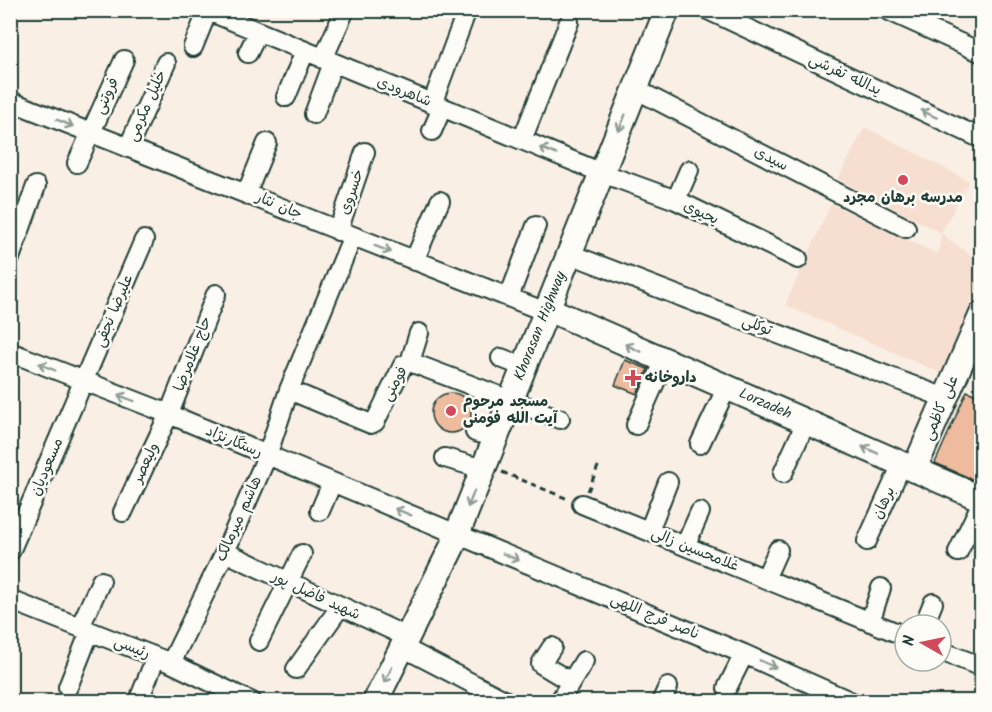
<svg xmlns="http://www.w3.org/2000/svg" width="992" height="712" viewBox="0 0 992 712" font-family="Kalam,'Playpen Sans Arabic',sans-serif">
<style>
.built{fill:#f6dfd0}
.building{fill:#eebb9f;stroke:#1f3d34;stroke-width:1.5}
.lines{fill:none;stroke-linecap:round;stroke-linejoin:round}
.street-casing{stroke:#1f3d34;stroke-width:22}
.secondary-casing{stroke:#1f3d34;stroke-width:28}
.path{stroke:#1f3d34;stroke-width:3;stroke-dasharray:6 4.5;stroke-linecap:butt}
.street{stroke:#fdfcf7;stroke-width:18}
.secondary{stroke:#fdfcf7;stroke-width:24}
.oneway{stroke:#8e9c96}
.poi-dot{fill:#d1495b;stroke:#fdfcf7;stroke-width:2}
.labels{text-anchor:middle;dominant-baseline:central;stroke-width:5;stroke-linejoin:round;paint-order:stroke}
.street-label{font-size:15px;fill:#1f3d34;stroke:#fdfcf7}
.poi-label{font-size:15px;font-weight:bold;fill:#1f3d34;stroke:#fdfcf7;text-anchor:start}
</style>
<rect width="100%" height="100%" fill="#faefe5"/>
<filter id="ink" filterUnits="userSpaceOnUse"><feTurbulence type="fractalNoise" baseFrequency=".0167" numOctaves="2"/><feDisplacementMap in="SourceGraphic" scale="12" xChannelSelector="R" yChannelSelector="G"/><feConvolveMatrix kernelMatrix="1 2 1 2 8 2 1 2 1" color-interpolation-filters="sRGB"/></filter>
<g filter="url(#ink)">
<path class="built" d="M865,127L969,181L941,233L981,263V280L941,373L785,305L831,204L938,254L941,233L838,179Z"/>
<path class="building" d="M625,360L648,369L637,394L615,385Z
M967,391L981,397V483L935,463Z
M431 413a20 20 0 1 1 40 0a20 20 0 1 1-40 0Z"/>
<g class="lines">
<defs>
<path id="street" d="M206,10L602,173L676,200L798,259
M708,10L982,139
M887,10L982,53
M193,47L208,10
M248,53L258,32
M323,59L345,10
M635,89L906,228
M286,97L305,51
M10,101L546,312
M432,104L467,10
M314,114L333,63
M432,131L442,108
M522,140L569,22
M128,148L166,63
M77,163L124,60
M247,192L267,143
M676,200L689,170
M338,231L365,152
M570,254L945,398
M10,258L36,186
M414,261L440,201
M509,297L536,226
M10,352L169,414L744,654L852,702
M501,358L524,367
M410,362L419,333
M289,390L371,424L375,422L403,365L410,362L560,419
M636,425L664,362
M475,432L496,438
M700,444L727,387
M445,458L483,469
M783,473L806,422
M582,504L905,636
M320,511L332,483
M123,512L169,414L216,294
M649,531L668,482
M867,541L902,464
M685,546L700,512
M10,552L144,240
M225,552L407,637
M958,552L982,502
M765,579L778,550
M10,600L171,663L252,702
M870,622L881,588
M924,625L933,603
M80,627L101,581
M259,641L302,554
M402,647L508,702
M552,647L541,664L571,682
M941,651L982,667
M171,663L225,552L267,456L289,390L352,238
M296,669L340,607
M68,687L90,631
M727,688L744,654
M138,702L156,657
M559,702L584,661
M661,702L668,687"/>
<g id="secondary">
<path id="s1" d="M548,309L982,499"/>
<path d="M914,470L982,314"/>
<path id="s2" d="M375,702L452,547L667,10"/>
</g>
</defs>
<use href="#street" class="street-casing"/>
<use href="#secondary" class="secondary-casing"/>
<path class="path" d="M502,472L568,499
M588,491L599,464"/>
<use href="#street" class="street"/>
<use href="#secondary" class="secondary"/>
</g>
<defs><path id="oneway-shaft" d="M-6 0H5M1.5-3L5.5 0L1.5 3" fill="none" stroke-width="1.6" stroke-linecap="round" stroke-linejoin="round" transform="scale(1.5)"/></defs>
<g class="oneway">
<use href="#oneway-shaft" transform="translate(929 114) rotate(-155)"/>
<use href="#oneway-shaft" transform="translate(65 123) rotate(22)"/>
<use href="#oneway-shaft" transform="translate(622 123) rotate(112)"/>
<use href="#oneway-shaft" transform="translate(548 151) rotate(-158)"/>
<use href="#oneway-shaft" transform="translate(383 249) rotate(20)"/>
<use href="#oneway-shaft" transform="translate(633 348) rotate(-155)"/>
<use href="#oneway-shaft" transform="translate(47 367) rotate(-157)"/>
<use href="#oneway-shaft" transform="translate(126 398) rotate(-160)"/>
<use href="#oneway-shaft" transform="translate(870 450) rotate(-156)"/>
<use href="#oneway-shaft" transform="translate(471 499) rotate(112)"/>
<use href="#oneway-shaft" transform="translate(403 512) rotate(-158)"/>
<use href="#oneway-shaft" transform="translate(511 557) rotate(23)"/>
<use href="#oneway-shaft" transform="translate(768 664) rotate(24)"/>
<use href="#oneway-shaft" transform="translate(388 675) rotate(117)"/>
</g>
</g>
<g class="poi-dot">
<circle cx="903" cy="180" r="6"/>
<path d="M630 369h6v6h6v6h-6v6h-6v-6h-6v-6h6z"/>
<circle cx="451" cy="411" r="6"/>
</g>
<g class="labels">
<g class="street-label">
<text transform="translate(845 75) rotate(25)">یدالله تفرشی</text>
<text transform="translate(404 92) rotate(22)">شاهرودی</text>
<text transform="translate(107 96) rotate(-65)">فروتنی</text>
<text transform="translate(147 106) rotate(-66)">خلیل مکرمی</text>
<text transform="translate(771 159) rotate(27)">سیدی</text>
<text transform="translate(352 192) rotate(-71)">خسروی</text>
<text transform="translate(279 206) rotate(23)">جان نثار</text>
<text transform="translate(701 213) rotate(25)">یحیوی</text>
<text transform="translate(114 311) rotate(-67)">علیرضا نجفی</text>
<text stroke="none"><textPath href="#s2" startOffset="411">Khorasan Highway</textPath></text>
<text transform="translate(757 326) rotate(21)">توکلی</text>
<text transform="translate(193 354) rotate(-69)">حاج غلامرضا</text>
<text transform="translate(395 384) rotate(-61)">فومنی</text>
<text stroke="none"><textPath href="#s1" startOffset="237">Lorzadeh</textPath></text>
<text transform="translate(941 408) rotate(-67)">علی کاظمی</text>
<text transform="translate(234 442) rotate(23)">رستگارنژاد</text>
<text transform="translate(146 463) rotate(-65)">ولیعصر</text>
<text transform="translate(47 467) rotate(-67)">مسعودیان</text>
<text transform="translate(884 503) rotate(-65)">برهان</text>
<text transform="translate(239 519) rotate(-66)">هاشم میرمالک</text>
<text transform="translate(695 550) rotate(22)">غلامحسین زالی</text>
<text transform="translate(316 596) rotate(25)">شهید فاضل پور</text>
<text transform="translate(655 617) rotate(23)">ناصر فرج اللهی</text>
<text transform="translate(132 648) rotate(22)">رئیسی</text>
</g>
<g class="poi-label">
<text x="903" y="198" text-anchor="middle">مدرسه برهان مجرد</text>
<text x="645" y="378">داروخانه</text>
<text x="463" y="402">مسجد مرحوم<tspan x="463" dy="17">آیت الله فومنی</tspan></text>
</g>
</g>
<rect width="992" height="712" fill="none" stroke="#fdfcf7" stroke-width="36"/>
<rect x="18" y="18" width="956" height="676" fill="none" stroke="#1f3d34" stroke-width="2" filter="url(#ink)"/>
<g transform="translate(923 643) rotate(279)"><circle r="28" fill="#fdfcf7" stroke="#a4b0a9" stroke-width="1.5"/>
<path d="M0-4.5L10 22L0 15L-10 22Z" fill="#d1495b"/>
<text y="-9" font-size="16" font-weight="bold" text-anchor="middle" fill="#1f3d34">N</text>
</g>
</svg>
